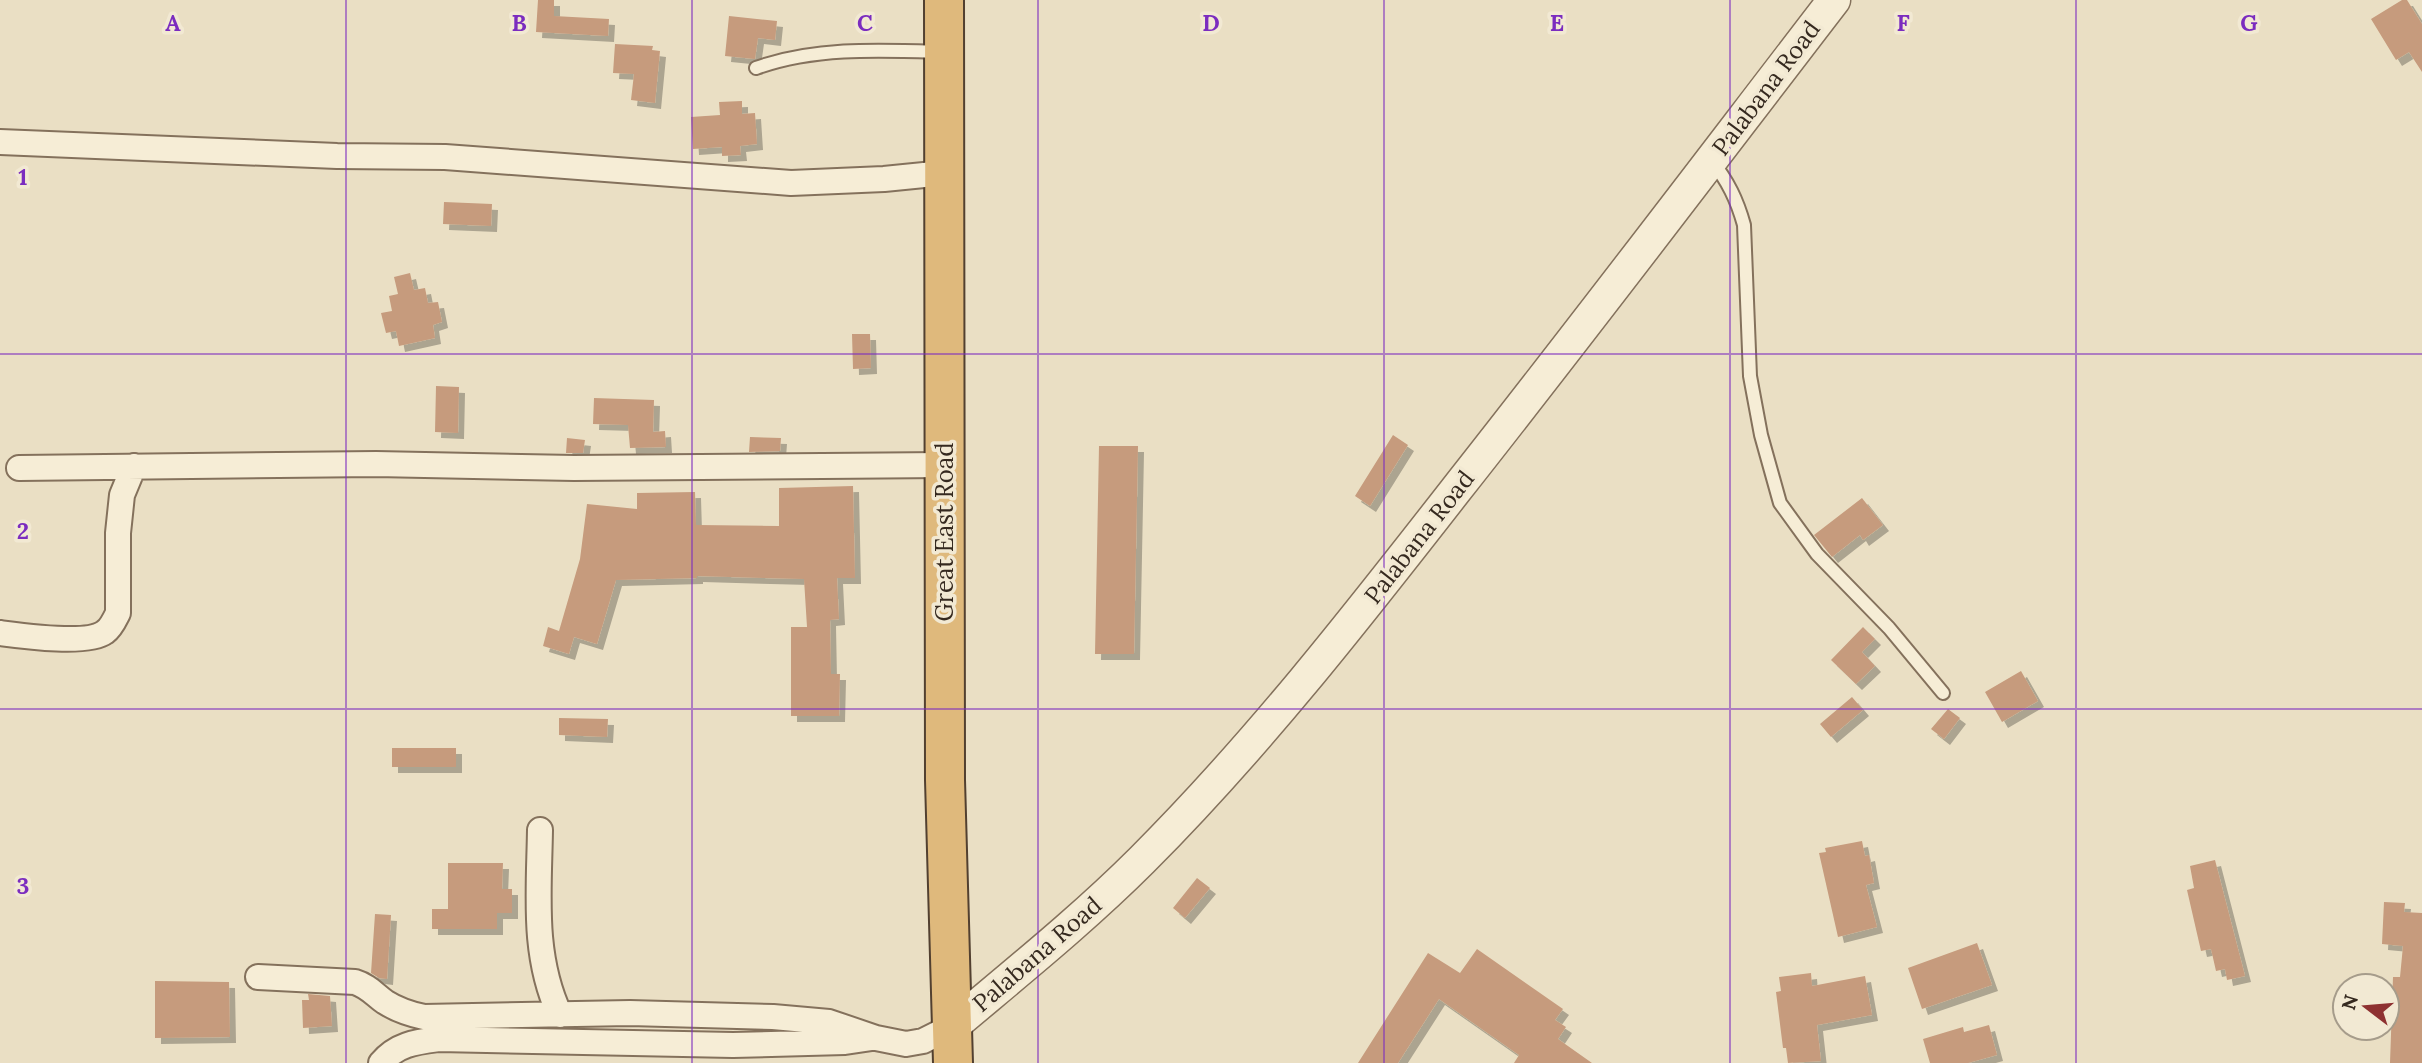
<svg xmlns="http://www.w3.org/2000/svg" width="2422" height="1063" viewBox="0 0 2422 1063" font-family="Lora,serif">
<style>
.building{fill:#c69b7d;filter:url(#shadow)}
.lines{fill:none;stroke-linecap:round;stroke-linejoin:round}
.service-casing{stroke:#84715c;stroke-width:16}
.minor-casing{stroke:#84715c;stroke-width:28}
.tertiary-casing{stroke:#84715c;stroke-width:35}
.trunk-casing{stroke:#524030;stroke-width:42}
.service{stroke:#f6edd6;stroke-width:12}
.minor{stroke:#f6edd6;stroke-width:24}
.tertiary{stroke:#f6edd6;stroke-width:32}
.trunk{stroke:#dfb97c;stroke-width:38}
.grid{fill:none;stroke:#7b2cbf;stroke-width:2;stroke-opacity:0.55}
.labels{text-anchor:middle;dominant-baseline:central;stroke-width:7;stroke-linejoin:round;paint-order:stroke}
.street-label{font-size:24px;fill:#35291f;stroke:#f2e9d3}
.grid-label{font-size:23px;text-anchor:middle;font-weight:bold;fill:#7b2cbf;stroke:#f2e9d3;stroke-width:7;stroke-linejoin:round;paint-order:stroke}
</style>
<defs>
<filter id="shadow"><feDropShadow dx="6" dy="6" stdDeviation="0" flood-color="#0004"/></filter>
</defs>
<rect width="100%" height="100%" fill="#eadfc4"/>
<path class="building" d="M538,0H554V16L609,19L608,36L536,32Z
M2402,0H2407L2422,24V72L2409,52L2396,60L2371,19Z
M729,16L777,21L775,40L758,38L755,59L725,56Z
M615,44L653,46L652,50L660,51L655,103L631,100L634,74L613,73Z
M742,101V114L755,113L757,144L740,146L741,155L722,156V147L693,149L691,117L720,115L719,102Z
M444,202L492,204L491,226L443,224Z
M410,273L414,290L425,288L428,303L438,302L442,322L433,325L435,338L399,346L396,331L386,333L381,313L392,311L389,296L398,294L394,277Z
M852,334H870L871,368L853,369Z
M436,386L459,387L458,433L435,432Z
M594,398L654,400L653,432L665,431L666,447L630,448L628,425L593,424Z
M1393,435L1408,445L1370,506L1355,496Z
M750,437L781,438L780,451L749,452Z
M567,438L585,440L583,453H566Z
M1099,446H1138L1134,654H1095Z
M853,486L855,578H837L839,619L830,620L831,674H840L839,716H791V627H807L804,579L697,576V578L616,580L597,644L574,637L569,654L543,646L548,627L559,631L580,559L587,504L637,509V493L695,492L696,525L779,526V488Z
M1862,498L1883,525L1863,540L1860,535L1832,557L1814,535Z
M1863,627L1875,639L1862,652L1875,666L1856,684L1831,660Z
M2021,671L2038,701L2002,722L1985,692Z
M1852,697L1863,710L1831,737L1820,724Z
M1948,709L1960,718L1944,739L1931,729Z
M559,718L608,719L607,737L559,735Z
M392,748H456V767H392Z
M1862,841L1865,856L1869,855L1874,883L1866,885L1877,927L1838,937L1819,853L1826,852L1825,848Z
M2215,860L2245,976L2227,980L2225,969L2216,971L2211,949L2201,951L2187,890L2194,888L2190,866Z
M448,863H503L502,889H512V913H497V929H432V909H448Z
M1197,878L1210,888L1185,918L1173,908Z
M2384,902L2405,903L2404,912L2422,913V1063H2390L2393,977H2400L2403,946L2382,944Z
M375,914L391,915L387,979L379,978L371,973Z
M1977,943L1992,985L1922,1009L1908,968Z
M1477,949L1563,1009L1555,1020L1566,1027L1558,1039L1592,1063H1514L1519,1055L1439,999L1398,1063H1358L1428,953L1460,973Z
M1811,973L1812,986L1865,976L1872,1015L1817,1025L1821,1061L1788,1063L1786,1048H1783L1776,992L1781,991L1779,977Z
M155,981L229,982L230,1037L155,1038Z
M308,994L330,996L332,1026L303,1028L302,1000H309Z
M1989,1025L1997,1055L1968,1063H1930L1923,1039L1963,1027L1964,1032Z"/>
<g class="lines">
<defs>
<path id="service" d="M756,68C814,47 879,50 940,52
M1711,160C1728,181 1737,200 1744,225L1750,376L1761,435L1780,503L1817,554L1889,628L1943,693"/>
<path id="minor" d="M0,142L337,156L445,157L791,183L884,179L944,173
M19,468L376,464L574,468L944,465
M0,633C23,636 88,645 105,632C111,628 115,619 118,613V533L122,495L134,466
M540,830C539,893 532,956 560,1015
M258,977L355,982C368,986 374,994 385,1002C396,1009 410,1014 424,1017L630,1013L773,1017L829,1022L876,1038L906,1044L923,1041L953,1026
M381,1063C397,1044 416,1042 439,1039L733,1045L845,1042L872,1038"/>
<path id="tertiary" d="M953,1026C1017,972 1083,919 1142,860C1256,746 1356,618 1455,491C1583,329 1708,164 1834,0"/>
<path id="trunk" d="M944,0L945,780L953,1063"/>
</defs>
<use href="#service" class="service-casing"/>
<use href="#minor" class="minor-casing"/>
<use href="#tertiary" class="tertiary-casing"/>
<use href="#trunk" class="trunk-casing"/>
<use href="#service" class="service"/>
<use href="#minor" class="minor"/>
<use href="#tertiary" class="tertiary"/>
<use href="#trunk" class="trunk"/>
</g>
<path class="grid" d="M346,0V1063M692,0V1063M1038,0V1063M1384,0V1063M1730,0V1063M2076,0V1063M0,354H2422M0,709H2422"/>
<g class="labels">
<g class="street-label">
<text transform="translate(1766 88) rotate(-53)">Palabana Road</text>
<text transform="translate(944 532) rotate(-90)">Great East Road</text>
<text transform="translate(1419 537) rotate(-52)">Palabana Road</text>
<text transform="translate(1037 954) rotate(-41)">Palabana Road</text>
</g>
</g>
<g class="grid-label">
<text x="173" y="31">A</text>
<text x="519" y="31">B</text>
<text x="865" y="31">C</text>
<text x="1211" y="31">D</text>
<text x="1557" y="31">E</text>
<text x="1903" y="31">F</text>
<text x="2249" y="31">G</text>
<text x="23" y="185">1</text>
<text x="23" y="539">2</text>
<text x="23" y="894">3</text>
</g>
<g transform="translate(2366 1007) rotate(286)"><circle r="33" fill="#f2e9d3" stroke="#a69c8b" stroke-width="2"/>
<path d="M0-5L12 26L0 18L-12 26Z" fill="#8e3131"/>
<text y="-10" font-size="19" font-weight="bold" text-anchor="middle" fill="#35291f">N</text>
</g>
</svg>
